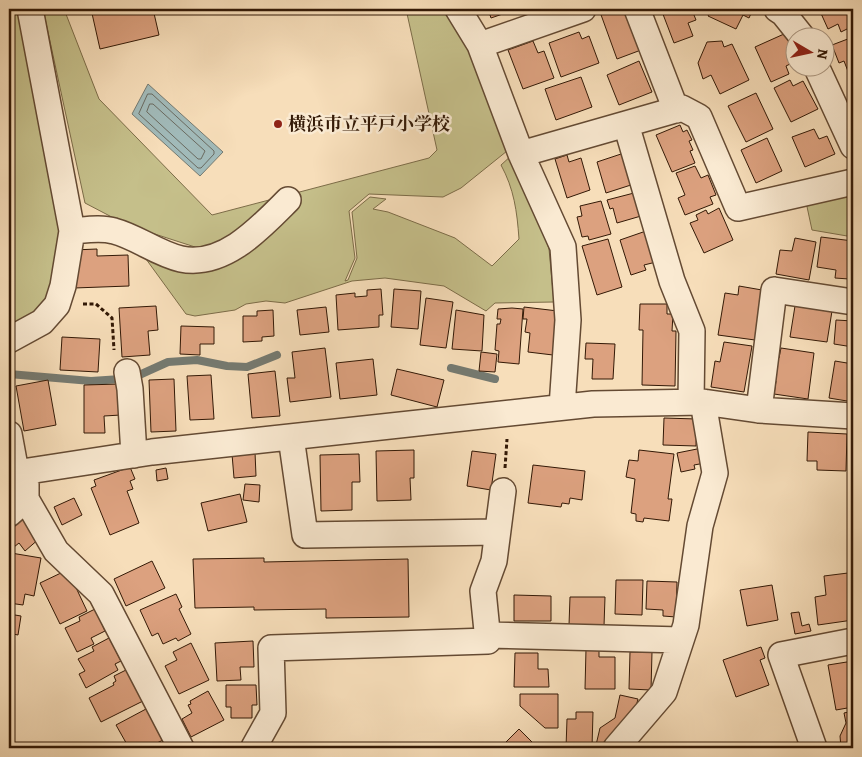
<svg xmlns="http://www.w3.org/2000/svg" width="862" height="757" viewBox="0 0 862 757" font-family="Alegreya,'Noto Serif JP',serif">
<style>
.green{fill:#c5bf8a;stroke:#7c6c48}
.water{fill:#a1bab9;stroke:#757a71}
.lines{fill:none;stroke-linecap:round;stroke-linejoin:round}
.shore{stroke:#6a6a60;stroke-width:1}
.stream{stroke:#757a71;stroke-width:8}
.building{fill:#dca17f;stroke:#331906}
.minor-casing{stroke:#644a33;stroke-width:28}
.path{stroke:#331906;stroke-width:3;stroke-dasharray:4 2.5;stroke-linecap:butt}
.minor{stroke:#faead2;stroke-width:25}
.poi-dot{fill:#8f2418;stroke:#faead2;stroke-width:2}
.labels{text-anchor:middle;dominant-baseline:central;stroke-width:5;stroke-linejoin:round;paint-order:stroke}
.poi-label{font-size:18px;font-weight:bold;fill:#331906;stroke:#faead2;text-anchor:start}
</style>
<rect width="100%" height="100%" fill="#f7deba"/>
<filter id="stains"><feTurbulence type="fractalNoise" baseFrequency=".004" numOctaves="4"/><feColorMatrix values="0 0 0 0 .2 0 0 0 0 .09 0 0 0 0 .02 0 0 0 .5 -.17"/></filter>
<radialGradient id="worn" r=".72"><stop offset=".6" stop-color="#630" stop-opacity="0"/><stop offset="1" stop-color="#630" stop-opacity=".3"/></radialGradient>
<path class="green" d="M9,9H20L63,244L56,291L37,316L9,334Z
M43,9H64L99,99L212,215L429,158L437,150L406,9H446L467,46L507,151L461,188L443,197L369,194L349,211L355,258L345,281L348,280L357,258L352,212L370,197L386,199L373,209L388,212L455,238L492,266L519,239C517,211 514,189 501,165L512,155L529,189L549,249L554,302L495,303L486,311L444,286L385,278L352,281L285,303L266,301L246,304L235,310L195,316L186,314L138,248L194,250L195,247L127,225L85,203Z
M853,191V237L812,230L806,202Z"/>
<path class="water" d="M148,84L223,152L200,176L132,114Z"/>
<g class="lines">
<path class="shore" d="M148,94H152L214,151V154L201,168H198L139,114Z
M150,104H153L205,151L201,159H198L147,112Z"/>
<path class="stream" d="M451,368L495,379
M9,374L91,381L121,379L137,376L168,362L197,360L227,366L247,367L277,355"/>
</g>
<path class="building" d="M91,9H153L159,35L100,49Z
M488,9H517L491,18Z
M610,9H626L641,50L617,59L600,12Z
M661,9H695L692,10L696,20L688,23L693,36L674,43Z
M712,9H753L749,18L743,15L736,29L708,16Z
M819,9H853V26L841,32L838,24L828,29Z
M579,32L582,39L589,36L599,63L561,77L549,43Z
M784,34L790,36L794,47V62L786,66L789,74L771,82L755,47Z
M853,37V72L849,74L844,61L839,63L832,45Z
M533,41L538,53L544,51L554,78L523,89L508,50Z
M722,41L724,47L732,44L749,80L720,94L711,75L703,79L698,63L707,42Z
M639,61L652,92L619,105L607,75Z
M581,77L592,107L556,120L545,89Z
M790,80L793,86L803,81L818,109L791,122L774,88Z
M756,93L773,129L746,142L728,106Z
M680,125L683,132L687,130L692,140L689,141L693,150L690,151L695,163L672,172L656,135Z
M814,129L819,139L827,136L835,154L805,167L792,137Z
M767,138L782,171L756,183L741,150Z
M624,153L634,184L606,193L597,162Z
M567,155L569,162L581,158L590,190L567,198L555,159Z
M695,166L701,178L708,175L716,195L710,197L713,204L685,215L678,198L685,195L676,173Z
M634,193L641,216L617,223L613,208L610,209L607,200Z
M601,201L611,234L589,240L588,236L582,237L577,217L582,216L580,206Z
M719,208L733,240L704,253L690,223L698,220L696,215L706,210L708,214Z
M646,231L656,262L644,265L646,270L631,275L620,240Z
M821,237L853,241L849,279L835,278L836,270L817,267Z
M795,238L816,242L809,280L776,274L780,250L792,251Z
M608,239L622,287L597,295L582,246Z
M97,249V256L128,255L129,286L74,288L73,250Z
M739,286L762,290L755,340L718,335L725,293L738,295Z
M381,289L383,315H379V327L338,330L336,295L355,293V297L367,296V290Z
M394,289L421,291L418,329L391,327Z
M426,298L453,302L446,348L420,345Z
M640,304H667V314H673L672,331H676L675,386L642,385L643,330H639Z
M156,306L158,330L148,331L150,355L122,357L119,308Z
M795,306L832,311L827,342L790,337Z
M326,307L329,332L300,335L297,310Z
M524,307L558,311L553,355L528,352L530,333L525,332L527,319H523Z
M512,308L523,309L519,364L498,362L499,351L495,350L497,324H500L501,319H497L498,309Z
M273,310L274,336L262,337V341L243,342V316H257V311Z
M456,310L484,315L482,351L452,349Z
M836,320L853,321V347L834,344Z
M181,326L214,327V344H200V355L180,354Z
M62,337L100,339L98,372L60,370Z
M724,342L752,346L744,392L711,387L715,361L720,362Z
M586,343L615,344L613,379H592L593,359H585Z
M325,348L331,397L290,402L287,378H295L292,352Z
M781,348L814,353L808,399L774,394L776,381H772L775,357L779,358Z
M481,352L497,354L495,372L479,371Z
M373,359L377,395L340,399L336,363Z
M835,361L853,364V402L829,398Z
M397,369L444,380L437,407L391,395Z
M275,371L280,416L252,418L248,374Z
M211,375L214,419L190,420L187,376Z
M174,379L176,431L151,432L149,380Z
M48,380L56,425L24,431L16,386Z
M120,384L121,415L104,416L105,433H84V385Z
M664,418L697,419L696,446L663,445Z
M808,432L847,434L846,471L817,470V461H807Z
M702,448L705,463L694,465L695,469L681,472L677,453Z
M414,450V478H410L411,500L377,501L376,451Z
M639,450L674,454L668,499H672L669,521L644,518L643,522L636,521V514L631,513L635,479L626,477L629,460L638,461Z
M472,451L496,454L491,490L467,486Z
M255,452L256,476L234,478L232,454Z
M359,454L360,482H352V510L321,511L320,455Z
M852,462H853V504H850Z
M533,465L585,471L582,500L570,498L569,504L562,503L561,507L528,503Z
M130,467L135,479L130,481L133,489L127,491L139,523L110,535L91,488L96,486L94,480Z
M166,468L168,479L157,481L156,470Z
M245,484L260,485L259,502L243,500Z
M240,494L247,522L208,531L201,503Z
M74,498L82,515L62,525L54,507Z
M21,515L40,538L25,551L19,543L9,551V526Z
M11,553L41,558L34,596L25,594L23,605L9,603Z
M264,558V562L408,559L409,617L326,618V609L254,610V607L195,608L193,559Z
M152,561L165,588L126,606L114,579Z
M63,572L67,580L71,577L87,611L60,624L40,583Z
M848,573L853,620L818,625L815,597L826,595L824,576Z
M616,580H643L642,615L615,614Z
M647,581L677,582L676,617L663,616V610L646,609Z
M772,585L778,620L747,626L740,590Z
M176,594L182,607L179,609L191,634L178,641L176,638L163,644L158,633L152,636L140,610Z
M514,595L551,596V621H514Z
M570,597H605L604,626L569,625Z
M95,609L105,631L91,638L94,644L77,652L65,628L80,621L79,617Z
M799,612L802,626L809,624L811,631L795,634L791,613Z
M9,614L21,616L18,635L13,634L10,657Z
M109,638L121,661L115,664L118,670L86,688L79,674L85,671L78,659L94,651L92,647Z
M253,641L254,667H240L241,680L217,681L215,643Z
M191,643L209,680L179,694L165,666L177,660L173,652Z
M761,647L765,658L760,660L769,685L736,697L723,660Z
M586,649L599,650V657H615V689H585Z
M630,652H652L651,690L629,689Z
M515,653H538V669H548L549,687H514Z
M853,661V707L836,710L828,665Z
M126,670L143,701L101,722L89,698L114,685L113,683L116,681L114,676Z
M226,685H256L257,705H252V718H231V707H226Z
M208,691L224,720L191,737L182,719L192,713L188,705L191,704L190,701Z
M520,694H558V728H545L520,706Z
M620,695L638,699L633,718L605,747L596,745L600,728L615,718Z
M146,709L163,740L147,748H129L116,725Z
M853,711V748H841L840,736L846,723L844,713Z
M576,712H593L592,748H566L567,719H576Z
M519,729L538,748H510L505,743Z"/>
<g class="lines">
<defs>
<path id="minor" d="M458,9L480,45L521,154L563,247L568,320L562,407
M637,9L676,110
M777,9L783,13L803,38
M480,45L583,9
M817,68L853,146
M626,124L672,281L692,331L691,402
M521,154L682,108L699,117L738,208L853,182
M72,231C85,230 101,227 114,231C137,237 158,254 181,259C224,268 261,227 288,200
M9,340L42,322L57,305L63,286L72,231L30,9
M127,372L130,389L134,455
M759,410L774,290L853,302
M9,434L16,472
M291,437L305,535L496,532
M9,474L152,452L593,404L703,402L759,410L853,416
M26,499L56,551L101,594L181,748
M9,514L26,499V484
M488,635L681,640
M254,747L273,713L271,648L488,641L483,591L494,561L503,491
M616,748L664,692L686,625L700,526L715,473L703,402
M814,748L781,655L853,641"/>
</defs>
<use href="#minor" class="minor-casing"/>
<path class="path" d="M83,304H96L112,318L114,350
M505,468L507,439"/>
<use href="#minor" class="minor"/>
</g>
<circle class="poi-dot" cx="278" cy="124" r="5"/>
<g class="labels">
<g class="poi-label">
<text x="288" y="124">横浜市立平戸小学校</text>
</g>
</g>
<rect width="862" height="757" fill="none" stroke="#f7deba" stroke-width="30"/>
<rect x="10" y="10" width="842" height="737" fill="none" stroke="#331906" stroke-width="2.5"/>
<rect x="15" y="15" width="832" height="727" fill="none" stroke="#331906"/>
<g transform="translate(810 52) rotate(99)"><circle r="24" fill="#faead2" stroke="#aa9680"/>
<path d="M0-4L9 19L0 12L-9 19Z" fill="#8f2418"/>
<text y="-8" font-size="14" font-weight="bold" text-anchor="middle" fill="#331906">N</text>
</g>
<rect width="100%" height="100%" filter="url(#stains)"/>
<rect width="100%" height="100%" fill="url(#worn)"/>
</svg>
